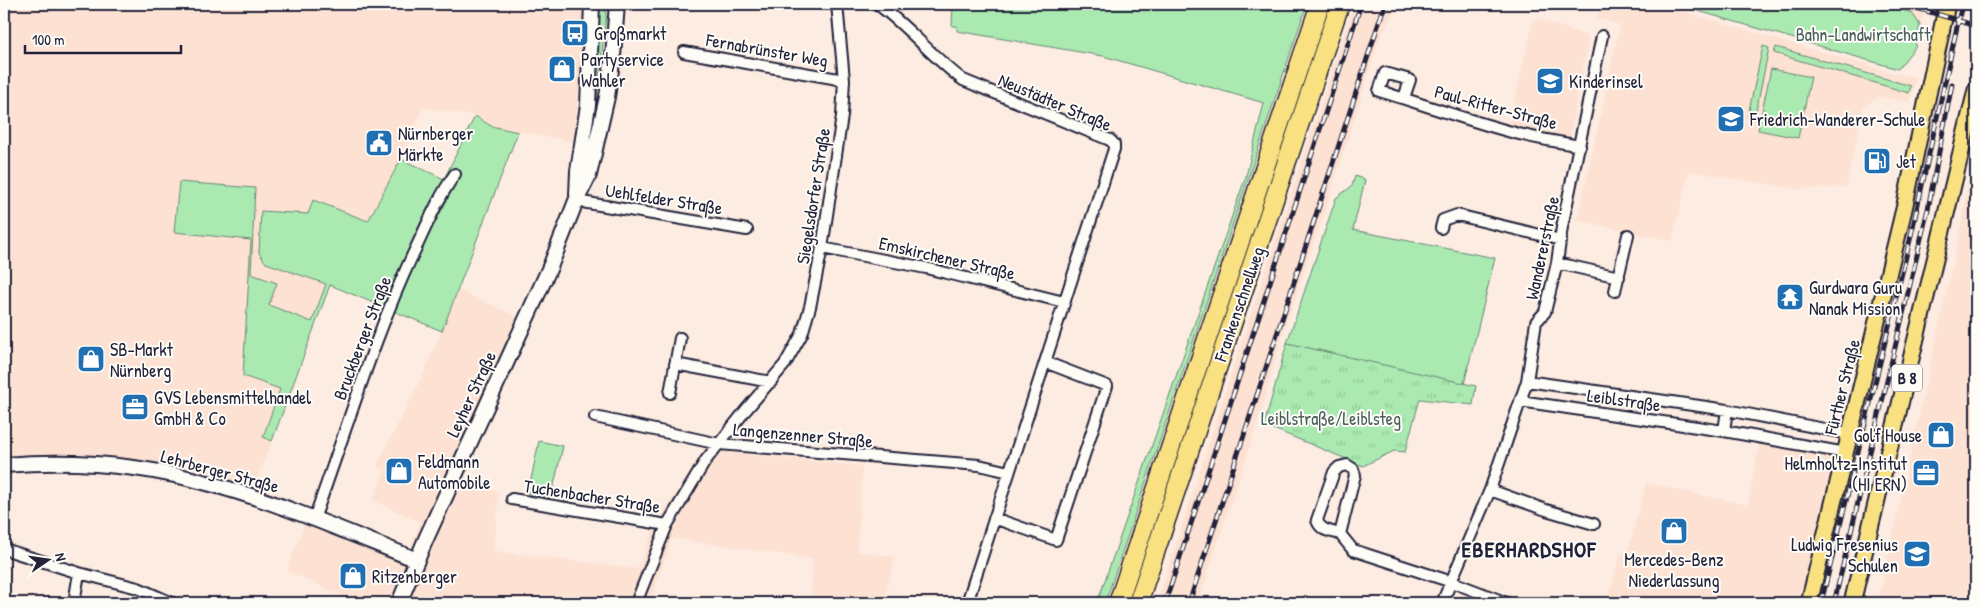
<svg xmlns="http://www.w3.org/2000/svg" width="1980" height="607" viewBox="0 0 1980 607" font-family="'Patrick Hand',sans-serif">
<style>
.built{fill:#fde1d2}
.green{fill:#aae9b0;stroke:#668676}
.park{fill:url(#park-tufts);stroke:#668676}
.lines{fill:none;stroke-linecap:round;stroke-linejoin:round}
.street-casing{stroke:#22223b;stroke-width:14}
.secondary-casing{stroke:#22223b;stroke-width:18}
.primary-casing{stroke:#22223b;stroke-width:19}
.highway-casing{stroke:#22223b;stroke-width:21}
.street{stroke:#fdfcf7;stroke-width:10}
.secondary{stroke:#fdfcf7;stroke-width:14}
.primary{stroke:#f9e181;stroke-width:15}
.highway{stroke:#f9e181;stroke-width:18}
.rail-casing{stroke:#22223b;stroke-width:5}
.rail{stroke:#fdfcf7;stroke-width:3;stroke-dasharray:9;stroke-linecap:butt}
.labels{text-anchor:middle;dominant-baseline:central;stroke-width:4;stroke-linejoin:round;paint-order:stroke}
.shield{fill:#fdfcf7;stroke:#646373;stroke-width:1}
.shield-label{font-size:16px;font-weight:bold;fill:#22223b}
.poi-label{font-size:18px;fill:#22223b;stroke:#fdfcf7;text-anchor:start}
.park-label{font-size:18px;fill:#4b5e5e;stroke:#fdfcf7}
.street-label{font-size:18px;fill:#22223b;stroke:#fdfcf7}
.district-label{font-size:22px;font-weight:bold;letter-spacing:1px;fill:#22223b;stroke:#fdfcf7}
</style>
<defs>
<pattern id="park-tufts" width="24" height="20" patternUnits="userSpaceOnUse" patternTransform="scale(1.25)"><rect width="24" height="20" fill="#aae9b0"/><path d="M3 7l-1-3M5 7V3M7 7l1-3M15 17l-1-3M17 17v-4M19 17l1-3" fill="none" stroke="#92c898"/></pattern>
</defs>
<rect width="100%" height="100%" fill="#fdece1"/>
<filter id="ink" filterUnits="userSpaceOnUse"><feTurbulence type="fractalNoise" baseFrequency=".02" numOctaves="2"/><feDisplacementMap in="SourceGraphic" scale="10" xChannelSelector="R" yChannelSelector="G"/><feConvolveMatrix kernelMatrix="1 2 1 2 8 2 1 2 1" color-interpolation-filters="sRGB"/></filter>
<g filter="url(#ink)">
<path class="built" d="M4,4H584L575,142L491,126L475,116L423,107L401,159L368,221L313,201L309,214L266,263L326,284L312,322L269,305L251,274L255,188L175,232L251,239L243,376L280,389L263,437L272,441L247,502L184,483L119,471H34L4,473Z
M1354,4H1397L1378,42L1338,171L1281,339L1262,409L1198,603H1157L1240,347Z
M1600,4H1656L1897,74L1916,77L1910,102L1879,96L1863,108L1846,187L1796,189L1689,171L1672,241L1578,220L1620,25L1597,18Z
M1884,4H1927L1920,25L1912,13Z
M1534,18L1589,36L1569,141L1509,126Z
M1976,148V603H1878L1960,231Z
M458,290L524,320L453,479L499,492L494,551L638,569L656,524L704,450L862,466L857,552L895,557L883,603H811L813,559L672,538L650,603H359L287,571L306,520L406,559L420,522L373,500L385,470L377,466L424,373Z
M1761,438L1850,458L1815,603H1607L1620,554L1628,551L1646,483L1748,505Z"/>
<path class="green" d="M953,4H1307L1105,603H1097L1246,176L1264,103L1103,56L957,31V26H952Z
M1674,4H1884L1912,13L1920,25L1915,47L1898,69Z
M597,6H605L606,17L591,148L587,146Z
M1763,46L1769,48L1755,116L1748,115Z
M1776,47L1911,86L1909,93L1774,53Z
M1771,69L1811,77L1798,138L1758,130Z
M475,116L491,126L518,132L442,331L330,285L272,441L263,437L280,389L243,376L251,240L174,232L179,182L255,188L251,274L277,283L269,305L312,322L326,284L266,263L259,253L261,211L308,214L313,200L368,221L401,159L444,179Z
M1355,176L1365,180L1353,230L1495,258L1464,384L1287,343L1336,198L1352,186Z
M539,441L563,446L551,498L528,494Z"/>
<path class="park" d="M1287,343L1476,386L1473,405L1420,399L1405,452L1394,451L1363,466L1264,425Z"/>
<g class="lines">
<defs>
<path id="street" d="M877,4C908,26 932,57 963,80L1110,140L1114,144V149L967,603
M684,52L844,80
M1404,98L1410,80L1385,73L1379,91C1426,105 1472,122 1519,134C1539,139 1559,142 1580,146
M576,201L747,230
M1441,228L1443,220L1457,215L1561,240
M822,248L926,268L1064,302
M1557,263L1619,277
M1615,291L1628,235
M675,364L771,382
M1527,381L1727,410L1850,434
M670,393L680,338
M1520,401L1724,431L1846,453
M595,417L719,444L979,465L1009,472
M1724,431L1727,410
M1490,490L1546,510L1594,524
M512,499L667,525
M994,518L1056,540L1107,386L1045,362
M314,519C347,429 373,338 414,252C427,225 438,198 455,174
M1340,534C1330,531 1320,531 1317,520L1334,472L1339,467L1347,465L1353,469L1355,475L1340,534L1353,550L1452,582L1507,603
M4,549L79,573L138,588L172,603
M74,603L79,573
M636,603L667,525L706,460L745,411L785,364L802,334L810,307L822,248L842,116L844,80L837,4
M1442,603L1490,490L1527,381L1536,322L1545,312L1557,263L1562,227L1602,36"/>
<path id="secondary" d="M577,195L578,171L588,105L592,4
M4,465C73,459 144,465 211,484C281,503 349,533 417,560
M399,603L425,541L550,267L576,201L589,175L607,97L613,56L617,4"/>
<path id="primary" d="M1809,603L1904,209L1947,4
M1852,603L1976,90"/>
<path id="highway" d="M1118,603L1320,4
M1138,603L1340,4"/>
</defs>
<use href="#street" class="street-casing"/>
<use href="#secondary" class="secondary-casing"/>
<use href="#primary" class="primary-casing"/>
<use href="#highway" class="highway-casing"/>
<use href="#street" class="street"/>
<use href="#secondary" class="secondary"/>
<use href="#primary" class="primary"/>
<use href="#highway" class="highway"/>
<defs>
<path id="rail" d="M1904,4L1976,26
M1165,603L1361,4
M1189,603L1385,4
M1821,603L1910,240L1962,4
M1834,603L1928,209L1952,84"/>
</defs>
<use href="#rail" class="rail-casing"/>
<use href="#rail" class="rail"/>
</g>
</g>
<defs>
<symbol id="bus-square" viewBox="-11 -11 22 22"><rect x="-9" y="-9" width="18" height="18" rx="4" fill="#1f6fb2" stroke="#fdfcf7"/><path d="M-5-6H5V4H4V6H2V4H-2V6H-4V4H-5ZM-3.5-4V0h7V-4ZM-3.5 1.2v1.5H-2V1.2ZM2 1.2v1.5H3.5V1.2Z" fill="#fff"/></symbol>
<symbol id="shop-square" viewBox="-11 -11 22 22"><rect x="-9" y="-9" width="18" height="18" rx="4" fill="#1f6fb2" stroke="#fdfcf7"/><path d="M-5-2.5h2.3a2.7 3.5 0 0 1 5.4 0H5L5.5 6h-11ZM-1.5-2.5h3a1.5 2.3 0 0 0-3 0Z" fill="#fff"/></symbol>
<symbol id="school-square" viewBox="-11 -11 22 22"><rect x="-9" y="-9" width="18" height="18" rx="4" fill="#1f6fb2" stroke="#fdfcf7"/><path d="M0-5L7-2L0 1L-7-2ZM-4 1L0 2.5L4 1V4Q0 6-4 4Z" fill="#fff"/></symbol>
<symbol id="civic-square" viewBox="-11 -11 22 22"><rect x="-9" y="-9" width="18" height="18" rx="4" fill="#1f6fb2" stroke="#fdfcf7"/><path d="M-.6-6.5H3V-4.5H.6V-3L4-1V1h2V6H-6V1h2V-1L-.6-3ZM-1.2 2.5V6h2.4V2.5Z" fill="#fff"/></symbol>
<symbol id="fuel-square" viewBox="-11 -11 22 22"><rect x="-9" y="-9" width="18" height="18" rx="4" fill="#1f6fb2" stroke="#fdfcf7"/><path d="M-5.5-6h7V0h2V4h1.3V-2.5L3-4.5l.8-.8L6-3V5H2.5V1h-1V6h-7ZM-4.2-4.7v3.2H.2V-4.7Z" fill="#fff"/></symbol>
<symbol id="temple-square" viewBox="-11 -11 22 22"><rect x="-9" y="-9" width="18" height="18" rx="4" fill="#1f6fb2" stroke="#fdfcf7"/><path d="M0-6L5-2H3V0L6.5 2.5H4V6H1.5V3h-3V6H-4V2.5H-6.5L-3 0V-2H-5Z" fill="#fff"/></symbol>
<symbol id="office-square" viewBox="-11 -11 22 22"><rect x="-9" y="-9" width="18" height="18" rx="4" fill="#1f6fb2" stroke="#fdfcf7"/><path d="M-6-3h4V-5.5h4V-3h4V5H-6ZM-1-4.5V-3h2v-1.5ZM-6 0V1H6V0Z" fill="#fff"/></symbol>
</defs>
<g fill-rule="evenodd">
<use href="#bus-square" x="559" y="17" width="32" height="32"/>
<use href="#shop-square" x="546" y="53" width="32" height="32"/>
<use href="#school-square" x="1534" y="65" width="32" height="32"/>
<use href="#school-square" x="1715" y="103" width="32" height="32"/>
<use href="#civic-square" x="363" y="127" width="32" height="32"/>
<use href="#fuel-square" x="1861" y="145" width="32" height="32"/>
<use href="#temple-square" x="1774" y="281" width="32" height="32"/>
<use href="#shop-square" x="75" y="343" width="32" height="32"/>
<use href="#office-square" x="119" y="391" width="32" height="32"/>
<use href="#shop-square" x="1925" y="419" width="32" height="32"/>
<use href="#shop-square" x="383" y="455" width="32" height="32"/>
<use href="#office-square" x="1910" y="457" width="32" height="32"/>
<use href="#shop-square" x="1658" y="515" width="32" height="32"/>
<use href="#school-square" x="1901" y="538" width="32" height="32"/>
<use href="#shop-square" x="337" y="560" width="32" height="32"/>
</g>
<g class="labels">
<rect class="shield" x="1892" y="364.5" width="30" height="27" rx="4"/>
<g class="shield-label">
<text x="1907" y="378">B 8</text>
</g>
<g class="poi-label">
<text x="594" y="33">Großmarkt</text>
<text x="581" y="59">Partyservice<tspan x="581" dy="21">Wahler</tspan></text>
<text x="1569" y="81">Kinderinsel</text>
<text x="1750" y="119">Friedrich-Wanderer-Schule</text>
<text x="398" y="133">Nürnberger<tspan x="398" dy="21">Märkte</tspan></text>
<text x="1896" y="161">Jet</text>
<text x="1809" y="287">Gurdwara Guru<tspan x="1809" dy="21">Nanak Mission</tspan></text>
<text x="110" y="349">SB-Markt<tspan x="110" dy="21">Nürnberg</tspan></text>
<text x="154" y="397">GVS Lebensmittelhandel<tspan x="154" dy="21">GmbH &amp; Co</tspan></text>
<text x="1922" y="435" text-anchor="end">Golf House</text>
<text x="418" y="461">Feldmann<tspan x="418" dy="21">Automobile</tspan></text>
<text x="1907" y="463" text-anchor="end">Helmholtz-Institut<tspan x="1907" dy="21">(HI ERN)</tspan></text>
<text x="1898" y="544" text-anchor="end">Ludwig Fresenius<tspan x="1898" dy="21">Schulen</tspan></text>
<text x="1674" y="559" text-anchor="middle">Mercedes-Benz<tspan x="1674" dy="21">Niederlassung</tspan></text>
<text x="372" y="576">Ritzenberger</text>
</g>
<g class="park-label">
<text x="1863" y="34">Bahn-Landwirtschaft</text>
<text x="1331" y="418">Leiblstraße/Leiblsteg</text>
</g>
<g class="street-label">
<text transform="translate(767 50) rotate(10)">Fernabrünster Weg</text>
<text transform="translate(1055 102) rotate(23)">Neustädter Straße</text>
<text transform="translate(1496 107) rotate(15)">Paul-Ritter-Straße</text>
<text transform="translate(813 196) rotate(-81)">Siegelsdorfer Straße</text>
<text transform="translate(664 199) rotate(9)">Uehlfelder Straße</text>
<text transform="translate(1542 248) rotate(-78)">Wandererstraße</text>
<text transform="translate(947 258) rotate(13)">Emskirchener Straße</text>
<text transform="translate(1239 304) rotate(-71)">Frankenschnellweg</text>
<text transform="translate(362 338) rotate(-69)">Bruckberger Straße</text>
<text transform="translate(1842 387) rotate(-76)">Fürther Straße</text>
<text transform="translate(471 394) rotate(-65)">Leyher Straße</text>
<text transform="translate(1624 400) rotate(8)">Leiblstraße</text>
<text transform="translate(803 435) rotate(5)">Langenzenner Straße</text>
<text transform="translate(220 471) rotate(15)">Lehrberger Straße</text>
<text transform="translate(592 496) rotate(9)">Tuchenbacher Straße</text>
</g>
<g class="district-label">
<text x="1529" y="549">EBERHARDSHOF</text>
</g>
</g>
<rect width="1980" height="607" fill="none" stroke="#fdfcf7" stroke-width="20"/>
<rect x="10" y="10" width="1960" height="587" fill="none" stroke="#22223b" stroke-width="2" filter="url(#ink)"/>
<g transform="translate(48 560) rotate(77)" stroke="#fdfcf7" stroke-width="4" paint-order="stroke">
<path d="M0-4L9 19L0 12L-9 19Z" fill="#22223b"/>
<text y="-8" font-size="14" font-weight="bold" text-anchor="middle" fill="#22223b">N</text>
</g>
<path d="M25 45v8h156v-8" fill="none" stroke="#22223b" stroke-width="2.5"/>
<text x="32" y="45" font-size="15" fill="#22223b" stroke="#fdfcf7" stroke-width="4" paint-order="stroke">100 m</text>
</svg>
